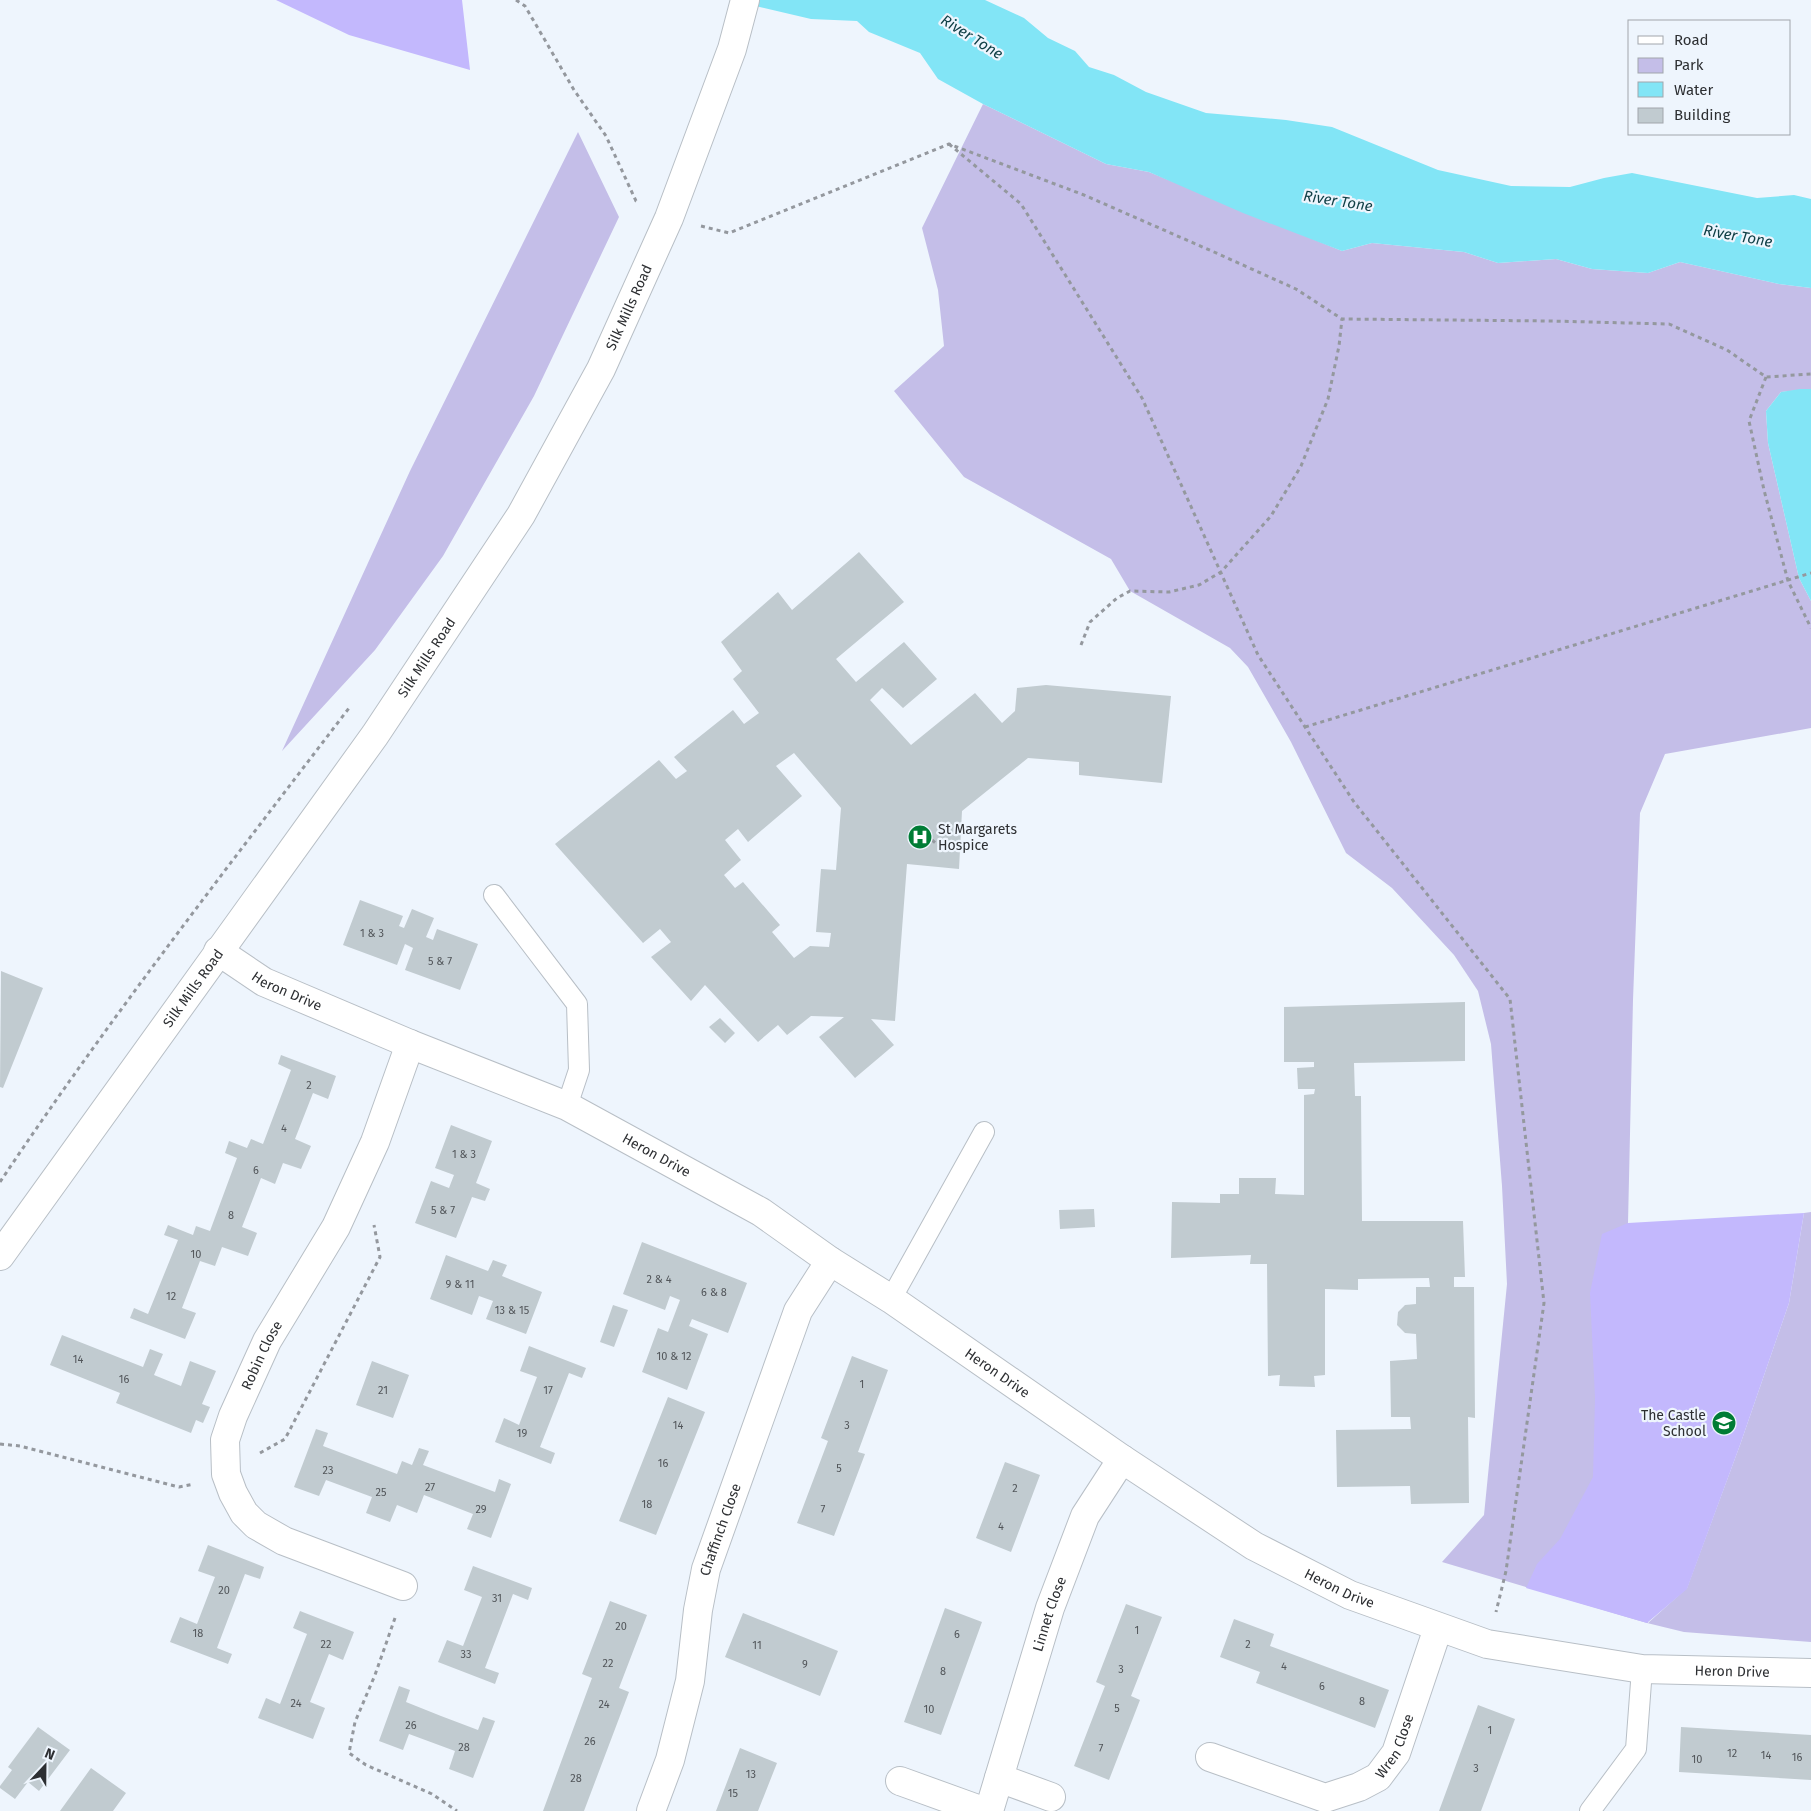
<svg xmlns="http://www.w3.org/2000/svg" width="1811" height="1811" viewBox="0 0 1811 1811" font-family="'Fira Sans',sans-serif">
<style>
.green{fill:#c4bee8}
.forest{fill:#c3b8fd}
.water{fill:#82e5f6}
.building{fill:#c1cbd0;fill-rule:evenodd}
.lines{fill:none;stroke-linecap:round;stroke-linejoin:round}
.service-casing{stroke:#b8bfc6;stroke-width:22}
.minor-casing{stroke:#b8bfc6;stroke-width:30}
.primary-casing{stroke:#b8bfc6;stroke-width:30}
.path{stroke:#94989e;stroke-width:3;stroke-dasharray:4 4;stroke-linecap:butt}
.service{stroke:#fff;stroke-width:20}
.minor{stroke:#fff;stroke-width:28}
.primary{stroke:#fff;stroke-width:28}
.labels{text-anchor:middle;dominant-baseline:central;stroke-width:4.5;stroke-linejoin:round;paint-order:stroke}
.number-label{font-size:11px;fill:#52565a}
.street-label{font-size:14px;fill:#2d2f32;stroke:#eef5fd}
.poi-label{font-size:14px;fill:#2d2f32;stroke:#eef5fd;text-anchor:start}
.water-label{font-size:15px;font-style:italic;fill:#114047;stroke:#eef5fd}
</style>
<rect width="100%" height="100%" fill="#eef5fd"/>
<path class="green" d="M983,104L1106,164L1149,172L1342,251L1372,243L1464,252L1498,263L1556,259L1592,269L1648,273L1680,262L1779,284L1811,288V389L1781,392L1766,411L1768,443L1799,578L1811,601V728L1665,754L1640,813L1633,1000L1628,1223L1648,1623L1687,1588L1740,1445L1789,1303L1804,1213L1811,1212V1642L1684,1632L1647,1623L1442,1562L1484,1515L1507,1284L1502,1186L1491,1044L1478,991L1454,955L1392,888L1346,853L1291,742L1248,667L1230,648L1130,591L1111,559L964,477L894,391L944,346L938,290L922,228Z
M578,132L619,217L534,396L443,556L375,650L282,751L410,471Z"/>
<path class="forest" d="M276,0H462L470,70L349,35Z
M1804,1213L1789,1303L1740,1445L1687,1589L1647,1623L1526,1588L1537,1564L1560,1539L1593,1477L1595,1398L1590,1293L1602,1234L1628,1223Z"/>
<path class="water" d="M730,0H985L1024,18L1048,38L1075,51L1089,67L1114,75L1146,92L1206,113L1286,120L1332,127L1438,170L1511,186L1570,187L1604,178L1632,173L1757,198L1794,195L1811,199V288L1779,284L1680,262L1648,273L1592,269L1556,259L1498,263L1464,252L1372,243L1342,251L1243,213L1149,172L1106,164L983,104L938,79L920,53L869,32L857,21L811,19Z
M1800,389H1811V601L1799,578L1768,443L1766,411L1781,392Z"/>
<path class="building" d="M859,552L904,602L836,659L856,682L904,642L937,679L903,708L882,688L870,700L911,745L975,693L1002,723L1015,711L1017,688L1046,685L1171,696L1162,783L1079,775V762L1028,758L962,811L959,869L907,864L895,1021L871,1019L894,1045L855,1078L819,1037L844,1017L811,1016L787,1035L778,1025L758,1042L705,985L691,1001L651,957L671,942L660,929L643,943L555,844L659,760L676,779L687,771L674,757L733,710L744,724L759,713L733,679L742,671L721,642L778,592L792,610ZM794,753L841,808L836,870L821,869L816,932L831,933L829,947L810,946L794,958L772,932L780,925L743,882L735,888L724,875L741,860L725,840L738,829L748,842L802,796L776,766Z
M360,900L403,916L399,926L404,928L412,909L434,918L426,937L433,940L437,929L478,944L460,990L405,970L413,948L405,944L397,965L343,945Z
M1,971L43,988L3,1088L0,1087Z
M1465,1002V1061L1354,1063L1355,1096H1361L1362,1221H1463L1465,1277H1454V1287H1474L1475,1418L1468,1417L1469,1503L1411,1504L1410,1486L1337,1487L1336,1430L1411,1429L1410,1417H1391L1390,1361L1417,1359L1416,1334L1405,1333L1397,1325L1398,1312L1405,1305L1416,1304V1287H1430L1429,1278L1358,1279V1290L1325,1289V1375L1314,1376L1315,1387L1279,1386L1280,1375L1268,1376L1267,1264H1250L1251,1255L1171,1258L1172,1202L1220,1203V1194H1239V1178H1276L1275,1194L1304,1195V1095L1314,1094L1315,1089H1298L1297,1068L1314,1067V1062H1284V1007Z
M720,1018L735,1033L725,1043L709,1027Z
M281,1055L336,1076L328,1099L313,1093L295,1139L311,1146L301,1169L283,1163L275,1184L261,1178L242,1227L257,1233L248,1256L222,1247L215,1266L200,1261L182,1308L196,1313L185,1339L130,1318L134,1308L148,1314L178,1240L164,1235L168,1225L193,1235L196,1226L210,1231L237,1158L225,1153L229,1141L247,1148L251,1139L263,1144L291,1070L278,1064Z
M451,1125L492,1141L476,1183L490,1189L485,1201L472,1197L456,1238L415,1223L431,1181L449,1188L454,1175L435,1168Z
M1094,1209L1095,1227L1060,1229L1059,1210Z
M642,1242L747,1283L728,1333L692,1319L689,1326L708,1334L687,1390L642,1372L658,1328L668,1332L680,1300L670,1296L665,1310L623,1294Z
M446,1255L488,1271L493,1260L507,1265L502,1276L542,1292L526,1334L486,1319L493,1301L479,1296L472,1315L430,1299Z
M613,1305L628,1310L614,1347L600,1342Z
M62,1335L143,1367L150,1349L163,1354L154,1375L181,1386L190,1361L216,1371L202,1404L210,1407L203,1423L196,1420L191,1433L116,1403L120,1393L50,1365Z
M529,1346L586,1368L582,1378L569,1373L540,1447L555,1453L551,1464L495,1442L504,1418L519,1425L537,1377L520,1371Z
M852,1356L888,1370L858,1452L865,1454L834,1536L797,1523L828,1441L821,1438Z
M372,1361L409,1375L393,1418L356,1405Z
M668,1397L705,1412L656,1535L619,1521Z
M316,1429L328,1433L323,1446L397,1474L402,1461L412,1465L419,1448L429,1451L423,1465L495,1492L499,1479L511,1484L491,1538L467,1529L473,1514L424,1495L417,1513L397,1505L390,1522L366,1513L372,1497L326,1480L319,1496L294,1487Z
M1005,1462L1040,1475L1011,1552L976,1538Z
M208,1545L264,1567L260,1579L245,1574L217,1648L232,1654L228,1664L170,1642L180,1617L197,1624L215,1577L198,1571Z
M473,1566L532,1588L528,1600L513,1594L485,1668L499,1673L495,1684L438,1662L447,1640L463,1646L482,1597L464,1590Z
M610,1601L647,1615L619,1688L629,1692L584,1811H543L592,1678L582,1674Z
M1126,1604L1162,1617L1131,1696L1140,1700L1109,1780L1074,1766L1105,1686L1096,1682Z
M945,1608L982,1622L941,1735L904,1722Z
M300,1611L354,1632L343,1660L329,1654L310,1702L325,1708L313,1739L258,1718L266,1698L280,1704L307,1634L293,1628Z
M743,1613L838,1651L820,1696L725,1657Z
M1234,1619L1274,1634L1270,1646L1389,1690L1375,1728L1256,1683L1260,1672L1220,1657Z
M399,1686L410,1690L406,1702L441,1716L478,1730L483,1717L495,1721L473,1778L449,1769L455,1751L409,1734L403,1750L379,1741Z
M1478,1705L1515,1719L1501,1757L1481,1811H1439Z
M38,1727L70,1750L39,1791L28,1782L15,1799L0,1788V1786L12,1770L8,1767Z
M1681,1727L1811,1735V1780L1679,1772Z
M740,1748L777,1763L758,1811H716Z
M91,1768L126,1793L113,1811H60Z"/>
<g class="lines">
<defs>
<path id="service" d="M494,895L577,1004L579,1070L567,1106
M891,1299L984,1132
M1590,1811L1636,1749L1642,1669"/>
<g id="minor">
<path id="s1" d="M218,951L264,982L410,1044L567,1106L761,1212L830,1261L891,1299L1122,1459L1254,1546L1350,1595L1487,1644L1642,1669L1811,1673"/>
<path id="s2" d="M403,1586L284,1541L256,1525L244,1513L233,1493L226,1474L225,1440L233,1416L267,1341L336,1227L375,1142L410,1044"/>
<path id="s3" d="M1210,1757L1325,1798L1359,1787L1378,1777L1396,1753L1438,1628"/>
<path d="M999,1778L1051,1797"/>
<path d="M900,1781L983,1811"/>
<path id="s4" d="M651,1811L670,1760L690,1681L698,1610L706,1569L798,1311L830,1261"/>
<path id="s5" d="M989,1811L1050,1608L1085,1516L1122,1459"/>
</g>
<g id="primary">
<path id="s6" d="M0,1256L375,735L521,515L601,369L669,218L732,49L745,0"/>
</g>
</defs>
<use href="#service" class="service-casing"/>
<use href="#minor" class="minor-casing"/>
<use href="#primary" class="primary-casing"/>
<path class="path" d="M516,0L525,6L574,90L606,136L636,201L639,203
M949,144L1021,204L1142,398L1258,655L1354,802L1510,999L1544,1303L1506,1571L1496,1612
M701,226L729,233L949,144L1084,195L1214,252L1296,289L1342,319L1550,321L1669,324L1727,350L1766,377L1811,374
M1766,377L1749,421L1764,490L1788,581L1811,628
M1081,645L1090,622L1117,598L1130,591L1169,592L1199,585L1221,572L1271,516L1301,466L1328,399L1339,346L1342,319
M1305,727L1811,573
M932,840L940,847
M0,1182C109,1019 230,864 349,708
M0,1444L20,1446L179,1487L194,1484
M260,1453L285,1439L380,1257L374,1225
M395,1618L375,1675L355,1722L349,1753L366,1765L432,1794L457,1811"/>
<use href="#service" class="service"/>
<use href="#minor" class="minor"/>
<use href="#primary" class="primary"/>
</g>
<defs>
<symbol id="hospital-disc" viewBox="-11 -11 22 22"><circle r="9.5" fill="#007c35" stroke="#eef5fd"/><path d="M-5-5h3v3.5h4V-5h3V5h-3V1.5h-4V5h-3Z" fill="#fff"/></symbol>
<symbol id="school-disc" viewBox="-11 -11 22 22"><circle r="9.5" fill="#007c35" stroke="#eef5fd"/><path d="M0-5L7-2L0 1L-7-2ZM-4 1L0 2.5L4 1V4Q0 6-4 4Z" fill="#fff"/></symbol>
</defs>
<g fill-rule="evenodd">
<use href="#hospital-disc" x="906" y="823" width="28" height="28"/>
<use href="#school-disc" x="1710" y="1409" width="28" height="28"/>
</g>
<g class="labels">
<g class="number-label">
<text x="372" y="933">1 &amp; 3</text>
<text x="440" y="961">5 &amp; 7</text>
<text x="309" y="1085">2</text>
<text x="284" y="1128">4</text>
<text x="464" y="1154">1 &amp; 3</text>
<text x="256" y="1170">6</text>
<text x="443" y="1210">5 &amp; 7</text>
<text x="231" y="1215">8</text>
<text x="196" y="1254">10</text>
<text x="659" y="1279">2 &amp; 4</text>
<text x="460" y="1284">9 &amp; 11</text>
<text x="714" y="1292">6 &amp; 8</text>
<text x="171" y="1296">12</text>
<text x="512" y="1310">13 &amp; 15</text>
<text x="674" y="1356">10 &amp; 12</text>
<text x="78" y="1359">14</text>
<text x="124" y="1379">16</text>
<text x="862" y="1384">1</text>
<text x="383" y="1390">21</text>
<text x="548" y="1390">17</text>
<text x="678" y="1425">14</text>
<text x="847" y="1425">3</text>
<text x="522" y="1433">19</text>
<text x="663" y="1463">16</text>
<text x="839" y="1468">5</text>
<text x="328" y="1470">23</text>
<text x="430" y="1487">27</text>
<text x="1015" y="1488">2</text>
<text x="381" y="1492">25</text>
<text x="647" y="1504">18</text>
<text x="481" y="1509">29</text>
<text x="823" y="1509">7</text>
<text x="1001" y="1526">4</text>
<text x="224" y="1590">20</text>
<text x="497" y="1598">31</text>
<text x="621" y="1626">20</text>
<text x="1137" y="1630">1</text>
<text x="198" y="1633">18</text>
<text x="957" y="1634">6</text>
<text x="326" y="1644">22</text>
<text x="1248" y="1644">2</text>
<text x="757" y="1645">11</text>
<text x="466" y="1654">33</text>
<text x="608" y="1663">22</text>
<text x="805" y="1664">9</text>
<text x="1284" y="1666">4</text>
<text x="1121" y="1669">3</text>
<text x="943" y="1671">8</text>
<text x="1322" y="1686">6</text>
<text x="1362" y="1701">8</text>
<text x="296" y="1703">24</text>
<text x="604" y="1704">24</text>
<text x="1117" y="1708">5</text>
<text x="929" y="1709">10</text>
<text x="411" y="1725">26</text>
<text x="1490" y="1730">1</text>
<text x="590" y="1741">26</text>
<text x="464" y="1747">28</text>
<text x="1101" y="1748">7</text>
<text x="1732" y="1753">12</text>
<text x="1766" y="1755">14</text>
<text x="1797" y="1757">16</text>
<text x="1697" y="1759">10</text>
<text x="1476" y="1768">3</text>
<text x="751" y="1774">13</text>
<text x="576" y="1778">28</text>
<text x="733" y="1793">15</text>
</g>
<g class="street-label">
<text stroke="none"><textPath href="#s6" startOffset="1140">Silk Mills Road</textPath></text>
<text stroke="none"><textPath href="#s6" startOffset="735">Silk Mills Road</textPath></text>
<text stroke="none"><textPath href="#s6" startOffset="330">Silk Mills Road</textPath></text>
<text stroke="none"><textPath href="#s1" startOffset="80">Heron Drive</textPath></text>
<text stroke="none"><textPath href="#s1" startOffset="485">Heron Drive</textPath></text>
<text stroke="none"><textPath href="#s2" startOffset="346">Robin Close</textPath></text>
<text stroke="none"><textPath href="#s1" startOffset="890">Heron Drive</textPath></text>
<text stroke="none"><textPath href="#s4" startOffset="291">Chaffinch Close</textPath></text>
<text stroke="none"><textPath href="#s1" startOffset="1295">Heron Drive</textPath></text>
<text stroke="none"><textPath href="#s5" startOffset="206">Linnet Close</textPath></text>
<text stroke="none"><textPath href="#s1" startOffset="1700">Heron Drive</textPath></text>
<text stroke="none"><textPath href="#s3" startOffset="215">Wren Close</textPath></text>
</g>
<g class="poi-label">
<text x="938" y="829">St Margarets<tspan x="938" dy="16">Hospice</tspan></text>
<text x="1706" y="1415" text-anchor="end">The Castle<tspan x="1706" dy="16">School</tspan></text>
</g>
<g class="water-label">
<text transform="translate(972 37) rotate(32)">River Tone</text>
<text transform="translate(1338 201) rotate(9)">River Tone</text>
<text transform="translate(1738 236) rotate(10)">River Tone</text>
</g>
</g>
<rect x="1628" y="20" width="162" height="115" fill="#eef5fd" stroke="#a1a6ac"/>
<rect x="1638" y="36" width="25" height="8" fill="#ffffff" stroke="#a1a6ac"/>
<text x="1674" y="45" font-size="15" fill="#2d2f32">Road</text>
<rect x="1638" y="58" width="25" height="15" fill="#c4bee8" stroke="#a1a6ac"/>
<text x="1674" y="70" font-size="15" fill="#2d2f32">Park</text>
<rect x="1638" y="82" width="25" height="15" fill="#82e5f6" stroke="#a1a6ac"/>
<text x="1674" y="95" font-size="15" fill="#2d2f32">Water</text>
<rect x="1638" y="108" width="25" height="15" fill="#c1cbd0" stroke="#a1a6ac"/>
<text x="1674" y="120" font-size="15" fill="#2d2f32">Building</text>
<g transform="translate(45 1766) rotate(22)" stroke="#eef5fd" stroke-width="4" paint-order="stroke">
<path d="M0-4L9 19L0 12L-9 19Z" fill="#2d2f32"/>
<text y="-8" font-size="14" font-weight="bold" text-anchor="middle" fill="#2d2f32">N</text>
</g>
</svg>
